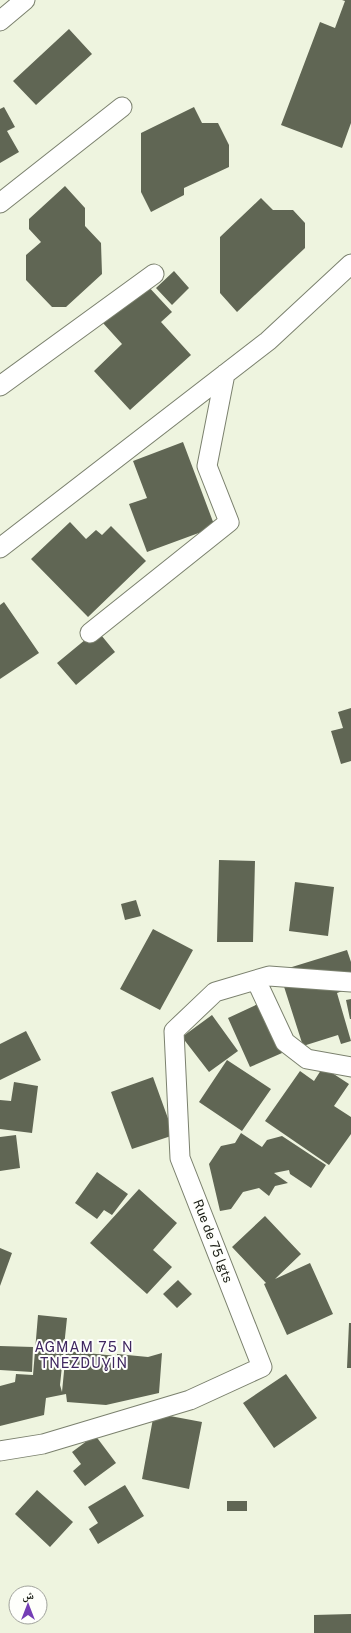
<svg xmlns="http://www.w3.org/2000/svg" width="351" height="1633" viewBox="0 0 351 1633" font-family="'Public Sans','Noto Naskh Arabic',sans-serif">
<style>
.building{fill:#606654}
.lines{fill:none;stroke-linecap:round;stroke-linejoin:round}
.street-casing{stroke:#7b816e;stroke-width:21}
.street{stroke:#fff;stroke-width:19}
.labels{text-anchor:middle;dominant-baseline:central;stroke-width:4;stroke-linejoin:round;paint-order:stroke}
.street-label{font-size:13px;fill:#181b13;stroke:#fefffb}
.neighbourhood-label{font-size:14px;letter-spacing:1px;fill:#3f2660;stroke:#fefffb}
</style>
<rect width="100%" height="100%" fill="#eef4df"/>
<path class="building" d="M342,0H351V123L342,148L281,125L320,22L335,28L345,1Z
M69,29L92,54L36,105L13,81Z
M4,107L15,127L7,131L19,152L0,163V109Z
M194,107L202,123H218L229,145V167L184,188V195L151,212L141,192V133Z
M65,186L85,208V226L101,243L102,274L66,307H52L26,280V255L41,242L29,229V219Z
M261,198L273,210H293L305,223V248L237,312L220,293V237Z
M174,271L189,288L172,305L156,288Z
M146,284L172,312L161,322L191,355L130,410L94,371L122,344L103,323Z
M183,442L215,527L147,552L129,504L147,498L133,461Z
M70,522L86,539L96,530L102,535L111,526L146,561L88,617L31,559Z
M4,602L39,653L0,679V605Z
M97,630L115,652L76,685L57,663Z
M351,708V761L341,764L331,731L343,728L338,712Z
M219,860L255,861L253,942H217Z
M295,882L334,887L328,936L289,931Z
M136,900L141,916L125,920L121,904Z
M153,929L193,950L160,1010L120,989Z
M347,950L351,962V988L337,993L351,1041L341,1044L338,1035L303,1046L279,971Z
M351,999V1019H350L346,1000Z
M260,1003L282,1053L250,1067L228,1018Z
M212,1015L238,1051L209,1072L182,1037Z
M26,1031L41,1060L0,1080V1044Z
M227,1060L271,1089L242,1131L199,1102Z
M323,1067L349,1084L334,1106L351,1117V1134L329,1165L265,1121L300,1071L314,1081Z
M153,1077L174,1135L132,1149L111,1092Z
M14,1082L38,1086L32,1133L0,1129V1100L11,1101Z
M241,1133L262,1147L267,1140L282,1136L326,1165L311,1188L290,1174L289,1170L274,1173L288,1183L275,1186L269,1196L259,1188L243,1192L231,1209L220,1211L209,1164L221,1146L235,1143Z
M16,1135L20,1168L0,1171V1137Z
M97,1172L128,1194L112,1215L104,1210L97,1219L75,1203Z
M139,1189L177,1223L153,1250L172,1267L147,1294L90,1243Z
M265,1216L301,1254L275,1279L310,1263L333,1314L287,1335L264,1284L266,1283L232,1247Z
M0,1248L12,1253L0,1286Z
M178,1280L192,1294L177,1308L163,1294Z
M38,1315L67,1318L60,1385L62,1392L66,1351L117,1356V1354L148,1357L162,1353L159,1393L106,1405L67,1402L66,1394L46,1398L44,1415L0,1426V1386L15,1382L16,1374L33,1375Z
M349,1323H351V1368H347Z
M0,1346L33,1347L32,1372L0,1370Z
M286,1374L317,1418L274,1448L243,1403Z
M154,1413L202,1422L189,1489L142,1479Z
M95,1435L116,1463L85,1486L73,1471L81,1464L72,1452Z
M125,1485L144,1516L98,1544L89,1529L98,1523L88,1507Z
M37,1490L73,1522L50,1547L15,1514Z
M227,1501H247V1511H227Z
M351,1614V1633H314V1615Z"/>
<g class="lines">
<defs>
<path id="street" d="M0,21L25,0
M0,203L122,107
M0,386L154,274
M0,548L268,341L351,264
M90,633L229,522L207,466L225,374
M256,980L285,1042L307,1059L351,1067
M0,1451L43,1444L190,1400L262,1367L180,1158L174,1031L215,992L269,976L351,982"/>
</defs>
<use href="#street" class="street-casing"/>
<use href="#street" class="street"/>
</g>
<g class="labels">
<g class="street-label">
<text transform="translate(213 1241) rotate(69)">Rue de 75 lgts</text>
</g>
<g class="neighbourhood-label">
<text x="84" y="1347">AGMAM 75 N<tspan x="84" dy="16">TNEZDUƔIN</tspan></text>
</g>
</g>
<g transform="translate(28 1605)"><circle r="19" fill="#fefffb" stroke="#a2a49e"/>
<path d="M0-3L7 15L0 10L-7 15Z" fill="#743eb5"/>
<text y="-6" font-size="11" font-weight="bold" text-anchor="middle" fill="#181b13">ش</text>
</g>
</svg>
